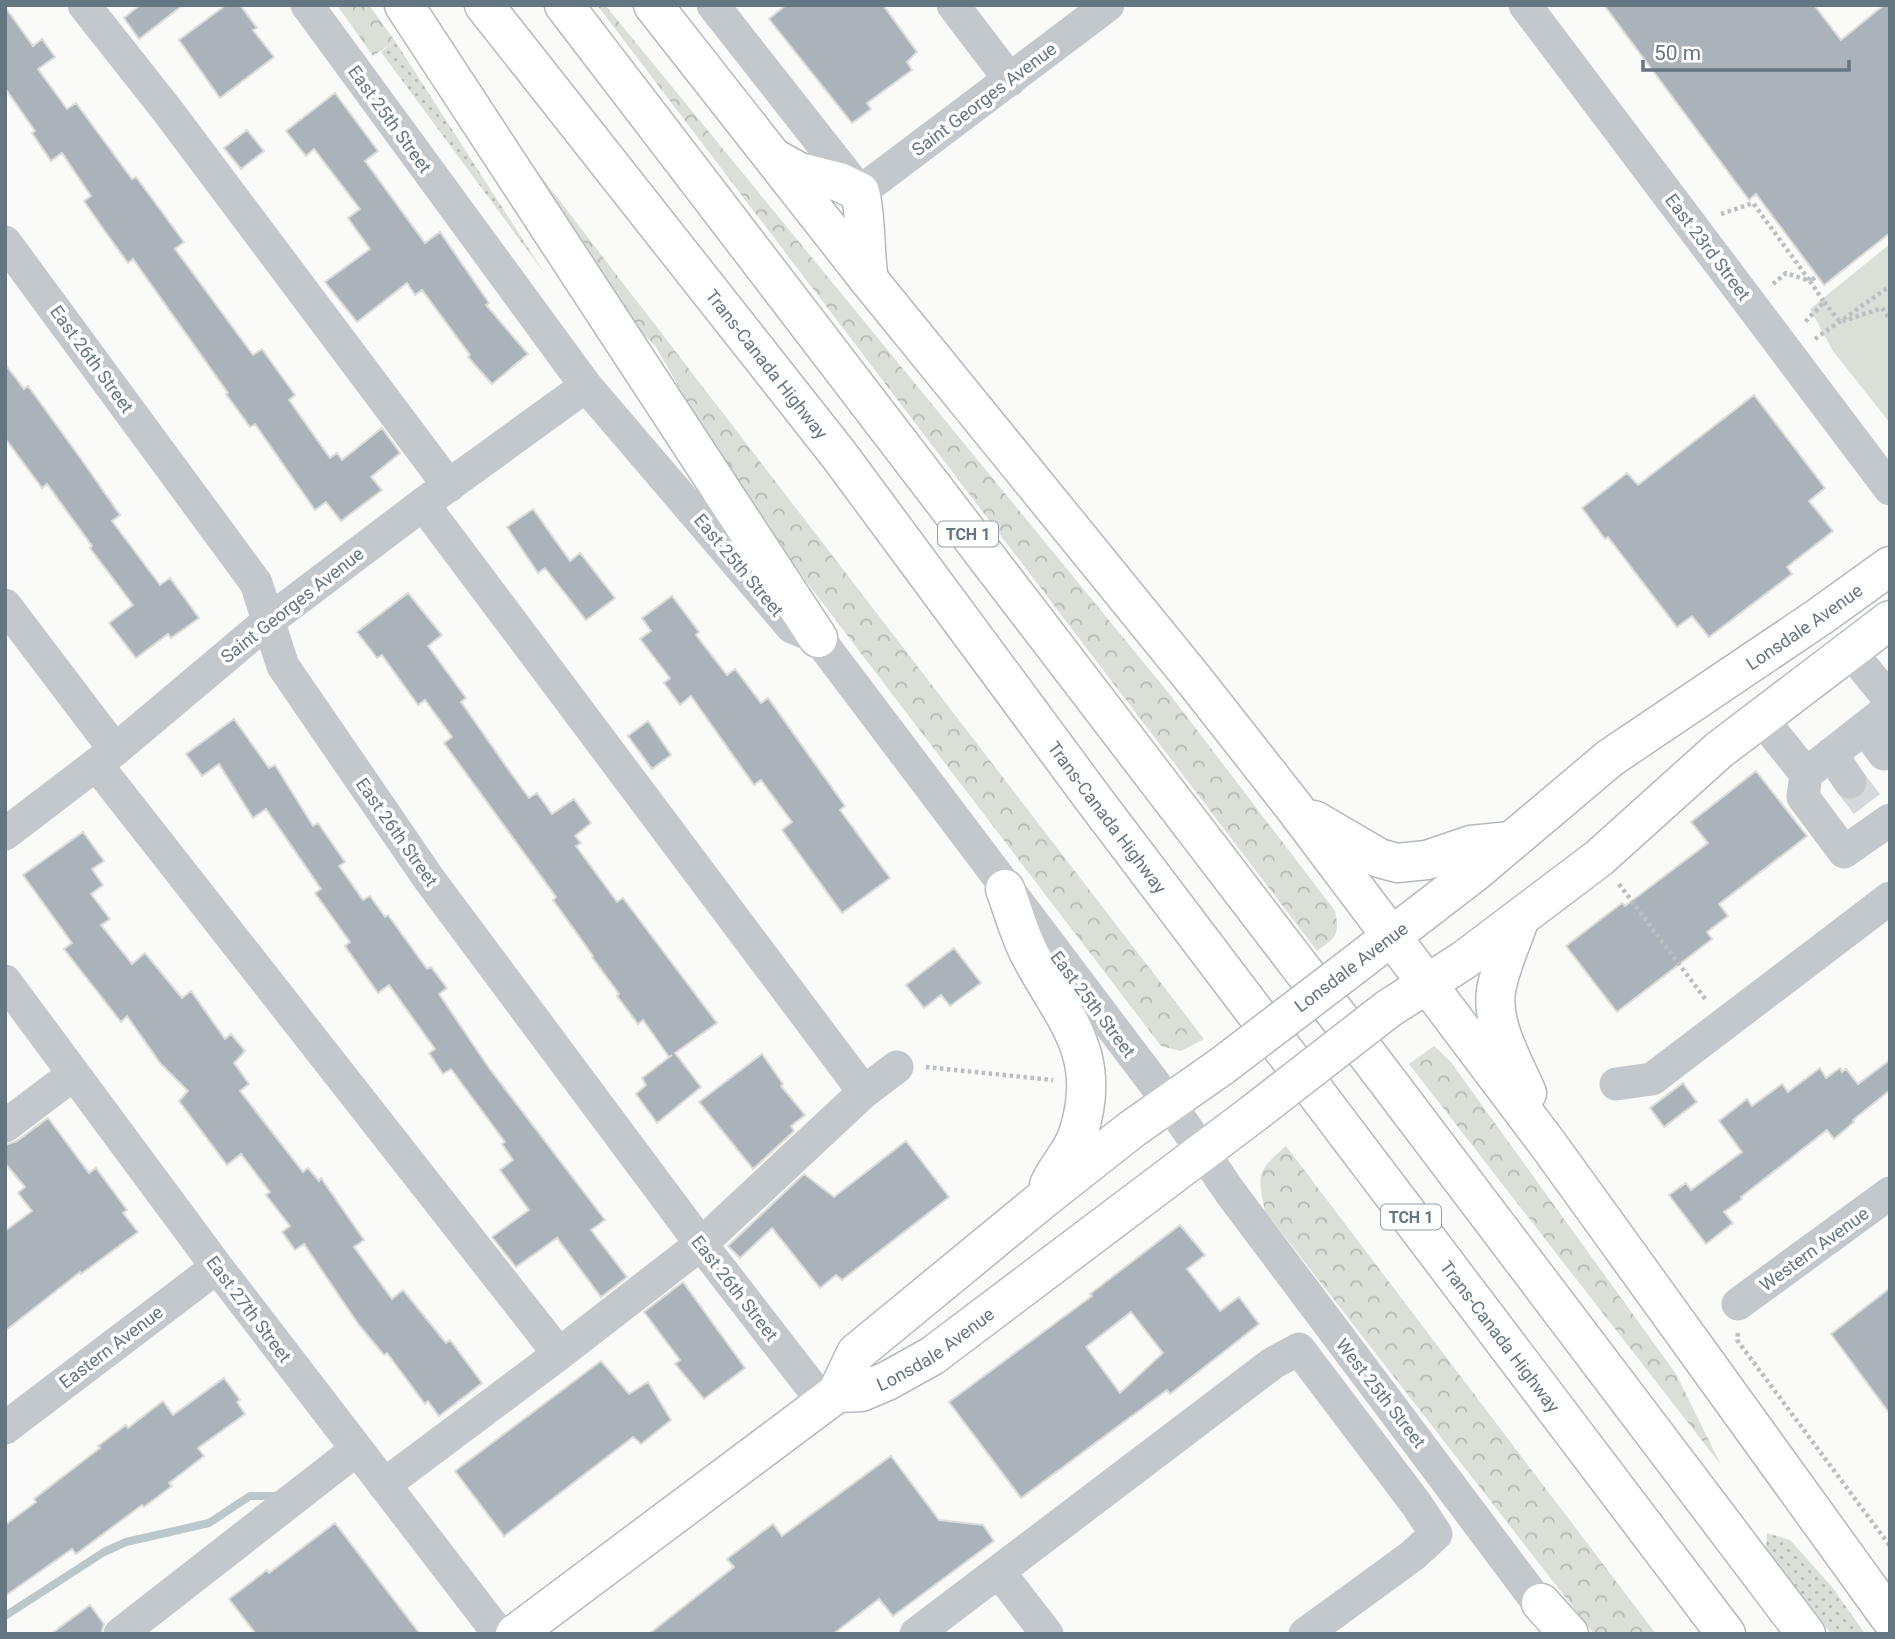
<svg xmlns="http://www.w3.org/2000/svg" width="1895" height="1639" viewBox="0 0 1895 1639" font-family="Roboto,sans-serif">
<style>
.grass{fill:url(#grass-dots)}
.forest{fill:url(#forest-crowns)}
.green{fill:#dadfd7}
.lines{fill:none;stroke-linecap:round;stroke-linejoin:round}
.stream{stroke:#bbc7cb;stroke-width:8}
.building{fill:#aab3b9;stroke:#dcdcda;stroke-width:2;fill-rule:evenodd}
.minor-tunnel{stroke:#d5d9db;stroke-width:33;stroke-dasharray:33 17;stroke-linecap:butt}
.major-casing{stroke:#b5babe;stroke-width:41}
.highway-casing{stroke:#b4b9bd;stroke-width:41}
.path{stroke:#bbbfc2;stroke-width:4.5;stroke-dasharray:3.5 3.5;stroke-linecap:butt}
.minor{stroke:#c3c8cc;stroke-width:33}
.major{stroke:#fff;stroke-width:38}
.highway{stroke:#fff;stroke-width:38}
.major-bridge-casing{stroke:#b5babe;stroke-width:41;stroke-linecap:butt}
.major-bridge{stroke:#fff;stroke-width:38}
.labels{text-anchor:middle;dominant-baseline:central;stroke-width:7;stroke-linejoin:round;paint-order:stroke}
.shield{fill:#fff;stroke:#939fa8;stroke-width:2}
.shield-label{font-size:16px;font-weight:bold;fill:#657683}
.street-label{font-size:18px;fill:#657683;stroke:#fff}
</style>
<defs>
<pattern id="grass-dots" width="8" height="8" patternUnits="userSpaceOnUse" patternTransform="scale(1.75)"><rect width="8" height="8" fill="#dadfd7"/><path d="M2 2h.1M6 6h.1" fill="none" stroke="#b4b9b4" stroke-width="1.8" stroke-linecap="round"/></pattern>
<pattern id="forest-crowns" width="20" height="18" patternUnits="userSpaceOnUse" patternTransform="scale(1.75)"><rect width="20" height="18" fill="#dadfd7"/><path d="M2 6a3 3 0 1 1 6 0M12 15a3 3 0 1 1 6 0" fill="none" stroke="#b4b9b4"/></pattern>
</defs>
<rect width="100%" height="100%" fill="#fafaf8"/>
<path class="grass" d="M395,41L545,274L381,52Z
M1767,1533L1790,1540L1833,1588L1865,1634H1831L1766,1548Z"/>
<path class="forest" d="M337,5H369L395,41L373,56Z
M597,5H605L1171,696L1335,911C1340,936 1336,937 1317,951Z
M423,23L1204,1039L1181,1051L1161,1046L805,580L710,441L656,347L593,281Z
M1434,1046L1450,1061L1676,1374L1721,1465L1409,1064Z
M1286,1146L1656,1634H1594L1265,1211C1257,1172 1257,1172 1286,1146Z"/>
<path class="green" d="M1890,244V423L1833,351L1810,309Z"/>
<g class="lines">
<path class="stream" d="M5,1616L104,1552L126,1542L209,1523L250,1496H279"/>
</g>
<path class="building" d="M140,5H183L139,39L124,18Z
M226,5H240L257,28L253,30L274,57L220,98L179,40Z
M786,5H883L917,52L907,62L912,70L867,103L871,109L852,123L769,19Z
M1604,5H1814L1841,40L1884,5H1890V233L1824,285L1756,194L1749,200Z
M5,7L33,46L42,39L55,57L38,69L67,109L76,103L132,179L136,177L184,242L175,249L253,355L262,349L295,395L289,400L330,458L337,453L342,460L382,428L400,453L371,477L382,490L341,521L326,502L315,510L255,424L250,427L226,394L228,393L133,259L128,263L104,230L84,201L91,196L62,153L51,161L32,133L35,131L5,88Z
M335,93L378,151L365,161L425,243L440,232L489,303L486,305L528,354L492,384L468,357L470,355L422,290L415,295L407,283L357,322L325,282L370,249L348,218L360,209L314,149L306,156L286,131Z
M247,130L264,151L241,169L224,148Z
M5,364L24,389L28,386L81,459L120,515L112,521L160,585L170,578L199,618L171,638L168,634L136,658L109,623L133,605L90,548L92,546L47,484L42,488L5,438Z
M1754,395L1825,488L1809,501L1833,531L1787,567L1792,574L1709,637L1692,616L1677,627L1608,537L1605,539L1582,508L1627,473L1638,485Z
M533,509L570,561L580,553L615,598L586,620L545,568L538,573L507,527Z
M408,593L442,635L428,646L466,698L461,702L510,772L529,798L537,793L552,814L574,799L591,823L575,836L581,843L576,846L617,902L623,898L717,1023L675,1053L701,1087L657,1123L636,1094L646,1085L642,1078L672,1055L669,1057L643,1020L638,1024L617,996L619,994L592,957L593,956L553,900L556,897L444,743L452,737L425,700L418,705L382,655L377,658L357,632Z
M672,596L699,632L696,635L727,675L735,669L761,703L768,698L845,806L840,810L890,878L842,913L782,830L792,822L761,780L754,785L691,696L680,705L664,683L670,678L640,639L651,631L642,618Z
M234,719L269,768L275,765L313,826L318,823L345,862L339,866L363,900L370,896L385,917L388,915L427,969L431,967L447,988L439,994L489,1068L605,1220L591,1230L627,1277L601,1297L557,1238L516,1267L492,1237L529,1210L500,1170L513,1160L502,1144L505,1142L451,1069L443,1074L429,1053L435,1049L389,985L378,993L345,946L350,942L315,893L321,889L266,809L253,818L219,764L202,776L186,754Z
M648,721L671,755L652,769L628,736Z
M1756,771L1807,836L1719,904L1728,916L1707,932L1712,939L1617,1012L1566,946L1622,903L1625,906L1708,843L1691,822Z
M83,832L104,861L92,869L103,885L91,894L110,919L101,925L132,964L145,953L182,998L191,991L225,1039L231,1034L245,1051L234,1063L249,1084L240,1091L303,1172L308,1168L319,1181L321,1178L364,1240L354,1247L392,1299L403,1290L446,1343L450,1340L482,1383L439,1416L428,1401L425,1404L387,1353L384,1355L359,1325L304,1244L295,1250L282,1232L290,1226L266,1195L270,1192L241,1154L227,1165L179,1101L188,1091L161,1064L127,1016L121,1022L64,949L72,943L23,875Z
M954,948L981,983L950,1006L941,995L924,1008L906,985Z
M762,1054L783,1084L781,1086L805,1115L791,1126L794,1131L753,1169L699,1102Z
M1890,1060V1090L1853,1120L1854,1122L1834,1139L1827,1130L1741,1197L1742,1199L1724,1212L1733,1223L1706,1244L1669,1195L1686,1183L1691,1190L1742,1152L1719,1121L1747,1099L1752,1106L1782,1084L1788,1092L1820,1068L1826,1078L1840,1068L1842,1072L1846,1069L1858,1084Z
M1683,1083L1697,1102L1664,1127L1650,1108Z
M48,1118L89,1173L96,1168L127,1210L123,1213L138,1232L81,1274L80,1272L5,1331V1231L32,1211L18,1193L25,1187L5,1163V1145L17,1141Z
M906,1141L949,1197L842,1280L836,1275L820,1288L772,1228L740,1258L728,1246L804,1174L834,1197Z
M1180,1225L1205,1255L1187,1269L1220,1311L1239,1297L1259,1324L1170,1394L1167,1390L1021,1498L949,1402L1092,1296L1090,1294ZM1131,1312L1163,1353L1120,1393L1086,1347Z
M683,1282L745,1368L704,1399L675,1364L680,1360L644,1312Z
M1890,1288V1414L1831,1334Z
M601,1361L629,1394L648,1382L671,1420L641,1444L633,1437L504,1536L455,1471Z
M224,1378L240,1400L237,1402L245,1414L198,1448L204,1456L169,1483L172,1486L144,1507L142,1505L76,1554L72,1549L5,1596V1525L36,1502L34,1499L100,1448L98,1446L126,1425L128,1428L163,1401L173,1415Z
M891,1456L939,1520L983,1525L994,1541L893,1616L879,1599L833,1634H649L734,1567L727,1559L773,1524L782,1536Z
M335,1523L420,1634H256L229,1599L267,1570L269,1573Z
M90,1605L104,1624L101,1634H51Z"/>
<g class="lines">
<path class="minor-tunnel" d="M1850,782L1867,804"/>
<defs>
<g id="major">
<path d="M1005,889C1013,910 1019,934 1030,955C1064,1019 1104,1054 1078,1134C1072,1153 1057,1167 1049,1185"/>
<path id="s1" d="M1353,966L1475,872L1610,758L1819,617L1890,566"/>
<path d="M1388,1009L1464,960L1599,858L1719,750L1890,620"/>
<path id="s2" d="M837,1393L861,1392L887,1381L932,1356L1254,1113"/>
<path d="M515,1634L837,1393L856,1353L1042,1200L1132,1129L1222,1066"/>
</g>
<g id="highway">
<path d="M404,5L818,638"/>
<path id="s3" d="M484,5L839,455L1095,801L1726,1634"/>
<path d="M564,5L1373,1062L1806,1634"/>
<path d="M653,5L869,280L1195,681L1294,807L1550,1147L1890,1618"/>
<path d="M774,158L799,172L839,182L860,192C867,221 864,250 869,280"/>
<path d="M1314,820L1379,858L1397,863L1427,860L1471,845L1511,841"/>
<path d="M1520,918C1512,942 1500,966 1496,991C1491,1025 1514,1063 1527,1093"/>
<path d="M1541,1603L1569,1634"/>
</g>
</defs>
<use href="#major" class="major-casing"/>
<use href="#highway" class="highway-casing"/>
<path class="path" d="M1721,214L1753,203L1810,281L1817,276
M1773,284L1786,273L1810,281L1824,302L1803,324
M1824,302L1840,322L1882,308L1890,319
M1815,339L1890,286
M1619,884L1706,1000
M926,1067L1053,1080
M1738,1333L1737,1340L1890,1546"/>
<path class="minor" d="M84,5L167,110L449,486
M307,5L586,386L792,627L818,638L1170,1104L1230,1192L1554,1624
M713,5L860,192L1108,5
M953,5L1010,80
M1525,5L1890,489
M5,242L256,583L283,666L429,879L701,1244L824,1403
M5,605L115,750
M1850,651L1890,700
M1761,718L1806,774L1803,797L1844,852L1890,820
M1865,728L1884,754
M1831,754L1850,782
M96,764L559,1354L701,1244L864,1092L423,504
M1806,774L1890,708
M5,834L115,750L267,622L423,504L586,386
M5,981L217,1267L499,1634
M1616,1084L1652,1079L1890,898
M864,1092L897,1067
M5,1126L74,1074
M1738,1304L1890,1193
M5,1428L217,1267
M384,1485L559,1354
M999,1572L1047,1634
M120,1634L356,1450
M916,1634L1273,1363L1299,1349L1417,1505L1436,1534L1412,1556L1305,1634"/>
<use href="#major" class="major"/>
<use href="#highway" class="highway"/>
<defs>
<path id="major-bridge" d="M1222,1066L1353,966
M1254,1113L1388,1009"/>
</defs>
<use href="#major-bridge" class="major-bridge-casing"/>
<use href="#major-bridge" class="major-bridge"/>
</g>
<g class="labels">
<g class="shield">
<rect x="938" y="521.5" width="60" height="25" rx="5"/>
<rect x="1381" y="1204.5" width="60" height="25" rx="5"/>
</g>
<g class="shield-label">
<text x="968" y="534">TCH 1</text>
<text x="1411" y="1217">TCH 1</text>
</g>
<g class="street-label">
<text transform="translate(984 99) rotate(-37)">Saint Georges Avenue</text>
<text transform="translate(390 119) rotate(54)">East 25th Street</text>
<text transform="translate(1708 247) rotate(53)">East 23rd Street</text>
<text transform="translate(92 359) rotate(54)">East 26th Street</text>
<text stroke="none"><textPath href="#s3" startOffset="457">Trans-Canada Highway</textPath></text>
<text transform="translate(739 565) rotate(50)">East 25th Street</text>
<text transform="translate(292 605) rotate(-38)">Saint Georges Avenue</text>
<text stroke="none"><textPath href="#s1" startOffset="565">Lonsdale Avenue</textPath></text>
<text stroke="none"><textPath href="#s3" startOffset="1024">Trans-Canada Highway</textPath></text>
<text transform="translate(397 832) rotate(55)">East 26th Street</text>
<text transform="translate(1351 967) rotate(-37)">Lonsdale Avenue</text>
<text transform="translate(1093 1004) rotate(53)">East 25th Street</text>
<text transform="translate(1814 1249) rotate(-36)">Western Avenue</text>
<text transform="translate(735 1288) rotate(52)">East 26th Street</text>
<text transform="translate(249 1309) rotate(53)">East 27th Street</text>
<text stroke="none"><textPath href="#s3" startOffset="1675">Trans-Canada Highway</textPath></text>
<text transform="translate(111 1347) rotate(-37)">Eastern Avenue</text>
<text stroke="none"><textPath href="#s2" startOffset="110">Lonsdale Avenue</textPath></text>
<text transform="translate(1381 1393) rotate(52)">West 25th Street</text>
</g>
</g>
<rect width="1895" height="1639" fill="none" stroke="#657683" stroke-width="14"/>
<path d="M1643 60v10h206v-10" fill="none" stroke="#657683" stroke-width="3.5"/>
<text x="1654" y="60" font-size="21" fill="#657683" stroke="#ffffff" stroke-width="5" paint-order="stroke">50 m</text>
</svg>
